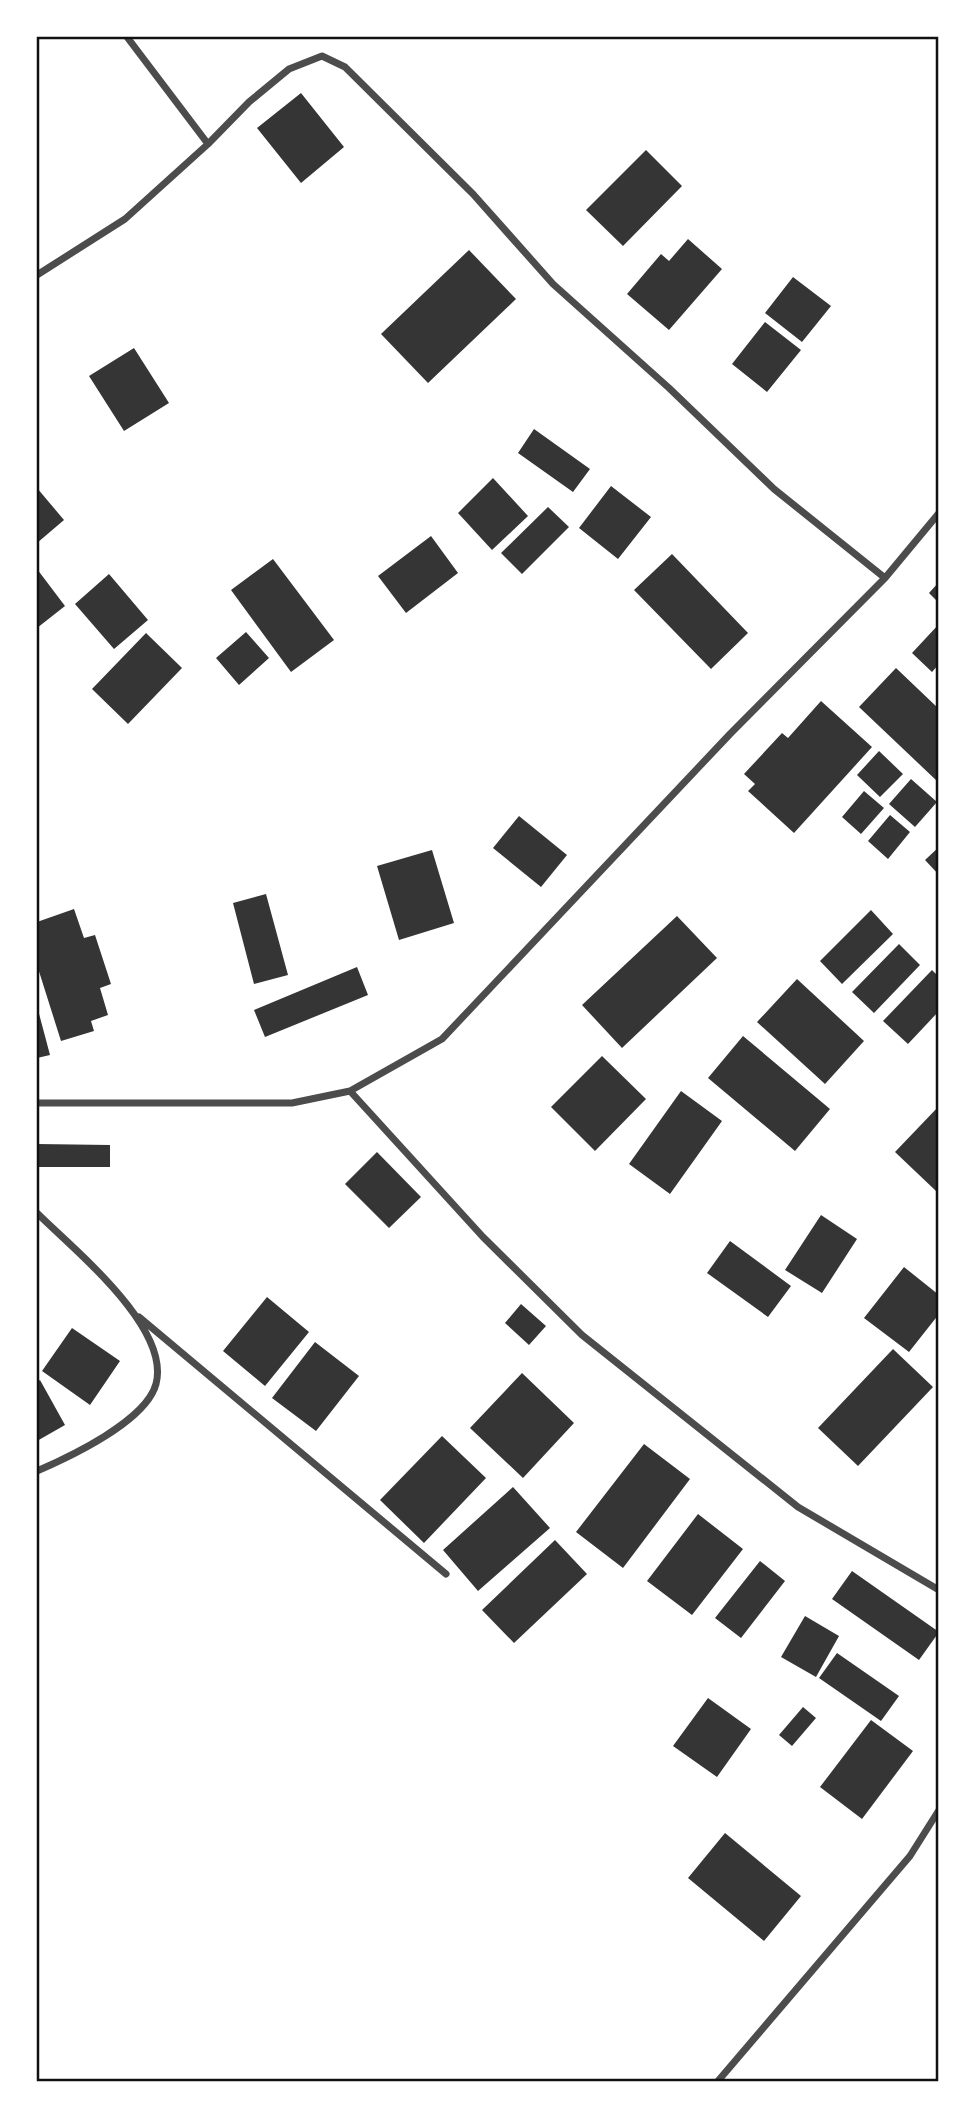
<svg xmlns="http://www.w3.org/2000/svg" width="976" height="2118" viewBox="0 0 976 2118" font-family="'Public Sans',sans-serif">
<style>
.building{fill:#353535}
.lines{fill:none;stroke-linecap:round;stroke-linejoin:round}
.minor{stroke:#4c4c4c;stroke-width:7}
.neatline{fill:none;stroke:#111;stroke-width:2.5}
</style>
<rect width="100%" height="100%" fill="#fff"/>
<path class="building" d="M301,93L344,147L301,183L257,128Z
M646,150L682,186L623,246L586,210Z
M688,239L722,269L669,330L627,294L661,254L669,261Z
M469,250L516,299L428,383L381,334Z
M793,277L831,306L802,342L765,313Z
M765,322L801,350L767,392L732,364Z
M134,348L169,403L124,431L89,376Z
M534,429L590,469L573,492L518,453Z
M493,478L528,516L492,550L458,513Z
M611,486L651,517L618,559L579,528Z
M37,488L64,520L37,543Z
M548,507L569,527L522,574L501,553Z
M431,536L458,573L406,613L378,576Z
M672,554L748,633L711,669L634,590Z
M273,559L334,640L291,672L231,590Z
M37,569L65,606L37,628Z
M109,574L148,620L114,649L75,604Z
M939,582V603L929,593Z
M939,624V664L932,672L912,653Z
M246,632L269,658L239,685L216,658Z
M146,633L182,668L128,724L92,689Z
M896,668L939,709V778L937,781L859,707Z
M821,701L872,747L794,833L748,791L755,784L744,774L782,733L788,738Z
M879,751L903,774L880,797L857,775Z
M911,779L937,802L915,827L889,804Z
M864,791L884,808L861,834L842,817Z
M890,815L910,832L888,859L868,841Z
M519,816L567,855L541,887L493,848Z
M939,847V875L925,860Z
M432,850L454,923L399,940L377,866Z
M266,894L288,975L254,984L233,903Z
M74,909L84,938L95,935L111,984L100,988L108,1015L91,1021L94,1031L61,1041L37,965V922Z
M871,910L893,934L842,984L820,961Z
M677,916L717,958L622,1048L582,1005Z
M899,944L920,965L874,1013L852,992Z
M357,967L368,995L265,1037L254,1010Z
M932,970L939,977V1011L908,1044L883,1021Z
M797,979L864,1041L825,1084L757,1022Z
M37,1006L50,1055L37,1058Z
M743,1036L830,1109L795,1151L708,1078Z
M602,1056L646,1099L595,1151L551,1107Z
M681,1091L722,1121L670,1194L629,1164Z
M939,1106V1188L936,1191L895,1152Z
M37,1144L110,1145V1167H37Z
M377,1152L421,1197L389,1228L345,1184Z
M821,1215L857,1239L822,1293L785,1270Z
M730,1241L791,1286L768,1317L707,1273Z
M904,1267L939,1295V1314L909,1352L864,1318Z
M267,1297L309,1332L265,1386L223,1351Z
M521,1304L546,1326L529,1345L505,1323Z
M72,1328L120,1361L90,1405L42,1371Z
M315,1342L359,1376L316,1431L272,1398Z
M893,1349L933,1387L858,1466L818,1428Z
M522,1373L574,1423L523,1478L470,1428Z
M40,1380L65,1425L37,1441V1382Z
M442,1436L486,1478L424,1543L380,1500Z
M644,1444L690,1479L623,1568L576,1532Z
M513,1487L550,1528L478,1591L443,1550Z
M698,1514L743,1549L692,1615L647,1581Z
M555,1540L587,1574L514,1643L482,1610Z
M760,1561L785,1581L741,1638L715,1618Z
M852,1571L939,1632L919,1660L832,1599Z
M805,1616L839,1636L816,1677L781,1657Z
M837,1653L899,1696L881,1721L819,1678Z
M708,1698L751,1729L717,1777L673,1746Z
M803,1707L816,1718L792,1746L779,1735Z
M871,1720L913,1751L862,1819L820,1787Z
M725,1833L801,1896L764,1941L688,1878Z"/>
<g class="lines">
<path class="minor" d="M127,37L208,144
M37,275L125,219L208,144L249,102L289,69L322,56L345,67L473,194L553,284L669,388L774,489L885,578
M350,1091L483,1237L582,1335L798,1507L939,1590
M37,1103H292L350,1091L442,1039L730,734L885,578L939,513
M37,1213C73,1249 171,1327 156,1384C146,1421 69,1457 37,1471
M139,1317L446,1574
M718,2081L910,1856L939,1810"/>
</g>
<rect width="976" height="2118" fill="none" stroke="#ffffff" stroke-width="77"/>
<rect x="38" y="38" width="899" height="2042" class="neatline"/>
</svg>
